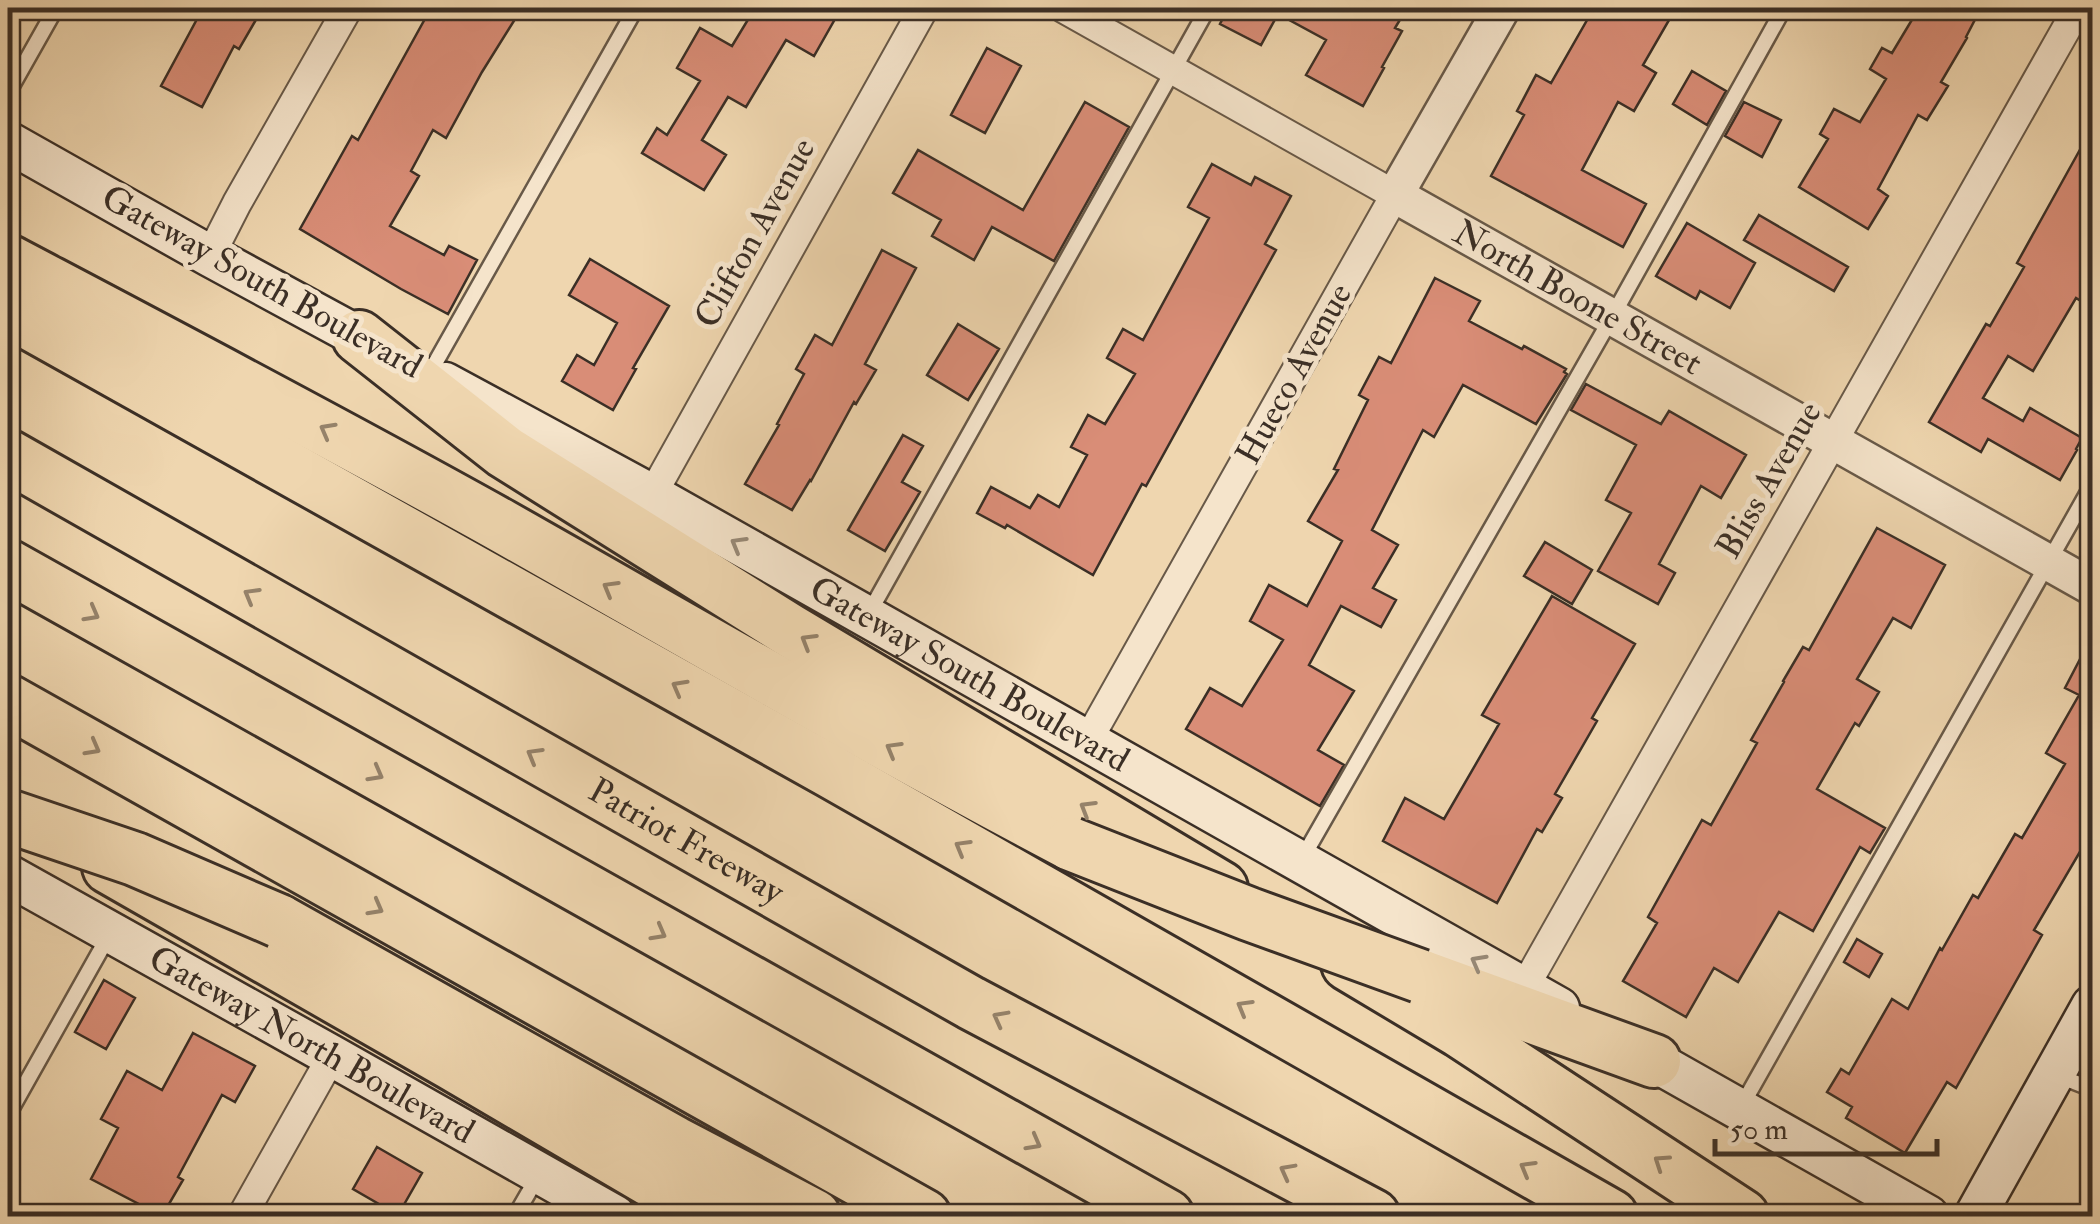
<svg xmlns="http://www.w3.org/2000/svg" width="2100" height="1224" viewBox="0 0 2100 1224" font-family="'IM FELL Double Pica',serif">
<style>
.building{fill:#d98d77;stroke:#3b2f26;stroke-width:2.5}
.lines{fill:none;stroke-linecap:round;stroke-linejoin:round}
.service-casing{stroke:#685948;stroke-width:19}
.minor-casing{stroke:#685948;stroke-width:32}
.tertiary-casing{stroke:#685948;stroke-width:40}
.secondary-casing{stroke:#3b2f26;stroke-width:45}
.motorway-casing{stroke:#3b2f26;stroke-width:58}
.service{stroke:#f5e4cb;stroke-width:14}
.minor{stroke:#f5e4cb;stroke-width:28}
.tertiary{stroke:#f5e4cb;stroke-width:35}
.secondary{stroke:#f5e4cb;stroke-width:40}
.motorway{stroke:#efd6af;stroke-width:52}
.motorway-bridge-casing{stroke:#3b2f26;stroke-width:58;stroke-linecap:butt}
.motorway-bridge{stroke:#efd6af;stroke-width:52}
.oneway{stroke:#95826a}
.oneway2{stroke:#988a78}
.labels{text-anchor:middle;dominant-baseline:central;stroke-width:10;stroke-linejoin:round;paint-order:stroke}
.street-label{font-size:35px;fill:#3b2f26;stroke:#f5e4cb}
</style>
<rect width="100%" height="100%" fill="#efd6af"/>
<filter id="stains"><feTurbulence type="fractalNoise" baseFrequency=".002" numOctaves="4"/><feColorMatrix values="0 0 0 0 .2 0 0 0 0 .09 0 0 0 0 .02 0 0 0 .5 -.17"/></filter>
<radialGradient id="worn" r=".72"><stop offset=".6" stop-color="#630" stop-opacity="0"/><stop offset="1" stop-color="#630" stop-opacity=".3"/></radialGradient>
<path class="building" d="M203,8H260L255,16L257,18L239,49L234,46L202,107L161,86Z
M431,8H522L482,72L446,138L433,130L411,171L419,176L390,226L444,255L449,246L477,260L448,314L401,289L300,229L352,136L358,140Z
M755,8H814L835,19L814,56L786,40L746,107L728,97L702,140L726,155L704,190L642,153L657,128L667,135L700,81L677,68L700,28L732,46Z
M1228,8H1407L1395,28L1402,31L1382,67L1384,68L1363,106L1306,75L1326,40L1278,14L1261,45L1220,24Z
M1594,8H1676L1643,65L1656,73L1634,111L1618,102L1582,170L1646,204L1623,247L1491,176L1524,115L1517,111L1536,75L1551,83Z
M1919,8H1981L1966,37L1967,38L1941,82L1948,86L1927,120L1918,115L1878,189L1888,196L1868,229L1799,187L1828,139L1820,134L1834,109L1860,122L1886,79L1870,69L1882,48L1892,53Z
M987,48L1021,66L985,133L951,115Z
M1692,71L1726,91L1707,125L1673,104Z
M1085,102L1129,127L1054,261L992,227L974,260L932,236L941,220L893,193L918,150L1023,210Z
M1744,102L1781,120L1762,157L1725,136Z
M2092,128V288L2084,303L2076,298L2033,371L2008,356L1983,398L2023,421L2030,408L2082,438L2076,449L2077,450L2060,480L1988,439L1981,452L1929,422L1986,324L1990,326L2024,267L2017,263Z
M1212,164L1251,185L1255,177L1291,196L1265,244L1276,250L1146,486L1142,484L1093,575L1007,525L1005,528L977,513L991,487L1030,508L1038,495L1059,507L1087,455L1071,447L1088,415L1105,424L1135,374L1107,358L1123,329L1143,340L1209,218L1188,207Z
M1759,215L1848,267L1834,291L1744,240Z
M1687,223L1755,263L1730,308L1700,291L1696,299L1656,276Z
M882,250L916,268L865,364L876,370L856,404L854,402L811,481L810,480L792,510L745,484L779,425L777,424L804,374L796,369L815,335L832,345Z
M590,259L669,306L633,368L636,369L613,410L562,381L577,355L594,365L617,323L569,295Z
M1435,278L1480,301L1469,321L1522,349L1524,346L1566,369L1564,372L1567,374L1536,424L1463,385L1434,437L1423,430L1372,530L1398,545L1373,588L1396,600L1381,627L1341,606L1309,665L1354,691L1318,750L1344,765L1320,806L1186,729L1210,688L1242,706L1283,640L1250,621L1269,585L1307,606L1342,541L1308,521L1338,470L1334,469L1368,400L1359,395L1379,357L1391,363Z
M958,324L999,349L968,400L927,375Z
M1586,384L1661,424L1669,411L1746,455L1721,498L1701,486L1659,564L1675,573L1658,604L1598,571L1631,513L1606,500L1636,445L1571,410Z
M903,435L923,446L902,482L920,492L885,551L848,530Z
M1877,528L1945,565L1911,628L1893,618L1857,679L1879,692L1859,726L1855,723L1817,789L1885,828L1870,853L1860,847L1813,931L1779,912L1738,982L1714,968L1686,1017L1623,981L1657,923L1648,917L1702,820L1711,825L1757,743L1751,740L1784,682L1783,681L1803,647L1809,650Z
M1545,542L1592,570L1572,604L1524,576Z
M1552,596L1635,644L1592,718L1597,721L1555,794L1562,798L1542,832L1537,829L1497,903L1383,841L1405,798L1444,819L1499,724L1482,715Z
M2092,636V856L2081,850L2034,930L2042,935L1956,1088L1947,1082L1905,1153L1846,1118L1852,1107L1827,1092L1841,1069L1849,1074L1892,999L1908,1009L1940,948L1942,950L1973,895L1978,898L2015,834L2022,838L2065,764L2046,753L2079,695L2065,688Z
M1857,939L1882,954L1869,977L1844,962Z
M104,980L135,998L106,1049L75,1032Z
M193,1033L255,1066L235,1102L222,1095L178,1177L183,1180L162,1216L91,1179L118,1128L101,1119L127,1071L162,1090Z
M377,1147L422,1173L398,1215L353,1189Z"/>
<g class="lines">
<defs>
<path id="service" d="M8,93L56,8
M429,374L636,8
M869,613L1208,8
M1303,857L1612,317L1784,8
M2056,1075L2092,1089
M1741,1107L2092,485
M8,1115L108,937
M515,1216L537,1178"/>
<path id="minor" d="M1063,8L1395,195L1087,742
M210,256L237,203L348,8
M652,495L924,8
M1524,988L2078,8
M242,1216L332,1056"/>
<g id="tertiary">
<path id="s1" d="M1502,8L1395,195L2092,587"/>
</g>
<g id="secondary">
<path d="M8,142L210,256L385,351"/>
<path id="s2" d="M445,383L652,495L1559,1008"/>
<path id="s3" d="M8,875L332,1056L615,1216"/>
<path d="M1631,1048L1928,1216"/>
<path d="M1975,1216L2092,1006"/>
</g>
<g id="motorway">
<path d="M8,261C173,348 339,435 502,526C691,633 879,743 1071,844"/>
<path d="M8,311L830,771L1611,1216"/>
<path d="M359,337L505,452L789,630L1221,888"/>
<path id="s4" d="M8,456L971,1003L1373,1216"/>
<path d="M8,566L1167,1216"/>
<path d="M8,701L924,1216"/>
<path d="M109,867L451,1063L712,1216"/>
<path d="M279,921L675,1143L814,1216"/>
<path d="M1348,964L1460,1031L1742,1216"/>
<path d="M1420,976L1654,1061"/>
</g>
</defs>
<use href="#service" class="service-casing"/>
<use href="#minor" class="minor-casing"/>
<use href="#tertiary" class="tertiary-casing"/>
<use href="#secondary" class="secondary-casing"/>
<use href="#motorway" class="motorway-casing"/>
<use href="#service" class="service"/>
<use href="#minor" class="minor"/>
<use href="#tertiary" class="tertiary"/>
<use href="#secondary" class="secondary"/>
<use href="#motorway" class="motorway"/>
<defs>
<path id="motorway-bridge" d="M8,816L135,859L279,921
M1071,844L1249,914L1420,976"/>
</defs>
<use href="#motorway-bridge" class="motorway-bridge-casing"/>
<use href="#motorway-bridge" class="motorway-bridge"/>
</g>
<defs><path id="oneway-chevron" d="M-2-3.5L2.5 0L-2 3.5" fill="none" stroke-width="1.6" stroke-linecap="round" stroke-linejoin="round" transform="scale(2.5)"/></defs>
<g class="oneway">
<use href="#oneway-chevron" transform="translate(327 430) rotate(-151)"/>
<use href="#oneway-chevron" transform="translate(610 588) rotate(-150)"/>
<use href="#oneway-chevron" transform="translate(251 595) rotate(-150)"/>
<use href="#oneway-chevron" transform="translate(92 614) rotate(29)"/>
<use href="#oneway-chevron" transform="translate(808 641) rotate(-149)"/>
<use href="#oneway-chevron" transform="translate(679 687) rotate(-151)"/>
<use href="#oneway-chevron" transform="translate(93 748) rotate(29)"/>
<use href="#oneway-chevron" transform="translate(893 749) rotate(-150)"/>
<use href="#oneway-chevron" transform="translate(534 755) rotate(-150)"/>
<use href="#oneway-chevron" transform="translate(376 774) rotate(29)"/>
<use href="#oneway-chevron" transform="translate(1087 808) rotate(-149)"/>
<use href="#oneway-chevron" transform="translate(962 847) rotate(-150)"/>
<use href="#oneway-chevron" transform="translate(376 908) rotate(29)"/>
<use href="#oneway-chevron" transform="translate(659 933) rotate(29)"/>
<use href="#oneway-chevron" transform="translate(1244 1007) rotate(-150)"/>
<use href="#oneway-chevron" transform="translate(1000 1018) rotate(-152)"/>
<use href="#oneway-chevron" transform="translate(1034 1143) rotate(29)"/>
<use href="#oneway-chevron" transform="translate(1661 1162) rotate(-146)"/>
<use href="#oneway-chevron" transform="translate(1527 1168) rotate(-150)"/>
<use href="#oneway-chevron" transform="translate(1287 1171) rotate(-152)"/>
</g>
<g class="oneway2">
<use href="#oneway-chevron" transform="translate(738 544) rotate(-150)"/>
<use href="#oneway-chevron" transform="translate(1478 962) rotate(-151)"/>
</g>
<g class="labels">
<g class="street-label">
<text transform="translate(755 233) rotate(-61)">Clifton Avenue</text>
<text transform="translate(262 282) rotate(29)">Gateway South Boulevard</text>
<text stroke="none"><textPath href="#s1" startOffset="425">North Boone Street</textPath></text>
<text transform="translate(1294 374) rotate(-61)">Hueco Avenue</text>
<text transform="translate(1769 480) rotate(-60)">Bliss Avenue</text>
<text stroke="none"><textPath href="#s2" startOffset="600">Gateway South Boulevard</textPath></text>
<text stroke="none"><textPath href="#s4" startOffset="780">Patriot Freeway</textPath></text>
<text stroke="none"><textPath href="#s3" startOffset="348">Gateway North Boulevard</textPath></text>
</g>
</g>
<rect width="2100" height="1224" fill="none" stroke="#efd6af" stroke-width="40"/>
<rect x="10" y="10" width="2080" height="1204" fill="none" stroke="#3b2f26" stroke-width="5"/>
<rect x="20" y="20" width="2060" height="1184" fill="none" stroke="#3b2f26" stroke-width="2.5"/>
<path d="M1715 1139v15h222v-15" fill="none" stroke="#3b2f26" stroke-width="5"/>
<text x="1730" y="1139" font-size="30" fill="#3b2f26" stroke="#f5e4cb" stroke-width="8" paint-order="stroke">50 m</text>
<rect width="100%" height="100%" filter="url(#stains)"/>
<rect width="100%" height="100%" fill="url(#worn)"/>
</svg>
